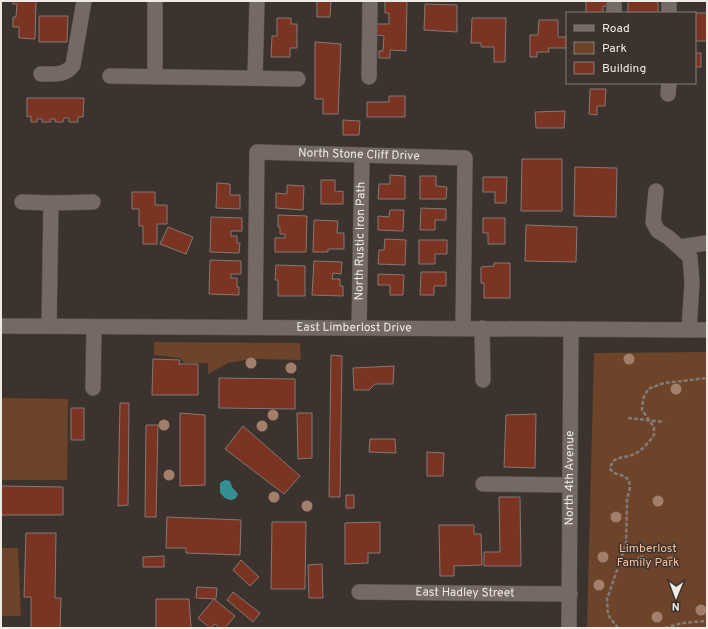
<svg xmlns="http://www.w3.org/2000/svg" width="708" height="629" viewBox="0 0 708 629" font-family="Overpass,sans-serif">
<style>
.green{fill:#6d432a}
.water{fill:#378f96}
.building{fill:#7b3422;stroke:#857875}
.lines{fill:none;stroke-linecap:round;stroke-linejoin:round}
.minor-casing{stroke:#58514c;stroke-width:16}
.path{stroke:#827a76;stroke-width:2.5;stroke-dasharray:4 2;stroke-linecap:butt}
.minor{stroke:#746964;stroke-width:15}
.tree{fill:#a37f6b}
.labels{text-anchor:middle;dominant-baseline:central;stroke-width:3;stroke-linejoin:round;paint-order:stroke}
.street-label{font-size:12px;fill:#f0eae6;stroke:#3c332e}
.park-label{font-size:12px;fill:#f8be9d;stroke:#3c332e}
</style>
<rect width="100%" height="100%" fill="#3c332e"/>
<path class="green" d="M154,342L300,343L301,360L252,359L228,363L208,374V363H184L180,358L154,355Z
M707,352V628H587L594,353Z
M1,398L68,399L67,480H1Z
M1,548H18L21,616H1Z"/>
<path class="water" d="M225,480L230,481L232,487L238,494C235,504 224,500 220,492V483Z"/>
<path class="building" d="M13,1H36L35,39L19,38V27H13V17H16L17,4H13Z
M317,1H331L330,17H317Z
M385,1H407L406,51L390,50V58H379V51H383L384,36L376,35V24H389V13H385Z
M586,1H609V7L603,6V13H586Z
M628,1H658V13H628Z
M425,4L457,5V32L424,30Z
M695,13H707V41H695Z
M39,16H68L67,42H39Z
M277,18H291V24H297V48H290V57H271L272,36H277Z
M472,18H506L505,62H494V47H481V43H471Z
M539,20H558V37H566V48H548L549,52H537V57H530V35H538Z
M315,42L341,44L338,114H323V99H315Z
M695,53H701V67H695Z
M590,89H606L605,106H597V115L589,114Z
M389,96H405V117H367V102H389Z
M27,98H84L83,117H78V122H69V118H64L63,122H55V119H50L51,122H42V119H37V122H31V116L27,117Z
M565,111L564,128H536L535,112Z
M343,120L360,121L359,135H343Z
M522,159H562V211H521Z
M575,167L617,168L616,217L574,216Z
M390,175L405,176V199H378L379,184H390Z
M420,176H436V186L447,187L446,199H420Z
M483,177H507L506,203H495V192H483Z
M321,180H335V192L343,191V204H321Z
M217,183L230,184V195H240V209L216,208Z
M287,185L304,186L303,210L276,208V193L287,194Z
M132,192H155V205H167V224H157V244H143V226H139V209H132Z
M421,208L446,209V220H435V230H420Z
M390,210H404L403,231L378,230V216L389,217Z
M278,215L307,216L306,252H275V238H285V234H280V227H278Z
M211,217L242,218V231H231V236H237V243H240L239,253L210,252Z
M483,218H505V244H488V233H483Z
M314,220L338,221L337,233H344V249H328V252H313Z
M526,225L577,227L576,262L525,261Z
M168,227L193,237L186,254L160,244Z
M385,239L406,240L405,265L378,264L379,250H384Z
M419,240H447V254H435V264H419Z
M210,260L241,261V274H231V278H237V287H239V295L209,294Z
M314,261L342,262L341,274L333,273L332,279H340V286H343V296L312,295Z
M494,263H510V298H484V283H481V267L494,266Z
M276,265L305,266V296H278V280H275Z
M421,272H446V286H434V295H420Z
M378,274L404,275L403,295H390V285H378Z
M331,355L342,356L340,497H329Z
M153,359L180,360L179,364H198V395H152Z
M394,366L393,384H375L369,390H354L353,368Z
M219,378L295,379V409L219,408Z
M120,403H129L128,505L118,506Z
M71,408H84V440H71Z
M180,413L205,415V485L180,486Z
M297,413H312V458L298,459Z
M536,414L535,468L504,467L506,415Z
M146,425H158L156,517H145Z
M243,426L300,476L284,494L225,449Z
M370,439H395L396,453L369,452Z
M427,452L444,453L443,476H427Z
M1,486L63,487V515H1Z
M346,495H354V508H346Z
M499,497H520L521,566H484V552H500Z
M167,517L241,520L240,555L186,553V548H166Z
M272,522H306L305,589H271Z
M380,522V553H368V563L345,564V523Z
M439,525H474V534H481L482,565L454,566V576H440Z
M26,533H56L55,598H61L60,628H31V597H24Z
M164,556V567H143V557Z
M241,560L259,577L250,586L233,570Z
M322,564L323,598H309L308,565Z
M197,587L217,588L216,599L196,598Z
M233,592L260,613L253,622L227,600Z
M156,599H189L191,628H156Z
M214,599L235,616L225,628H220L215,624L210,628L198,618Z"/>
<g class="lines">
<defs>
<g id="minor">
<path d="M614,13V1"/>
<path d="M669,13V1"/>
<path d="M41,74C53,74 65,76 73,65L84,1"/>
<path d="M110,76L298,79"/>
<path d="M155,77V1"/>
<path d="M369,77L370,1"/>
<path d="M255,78L257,1"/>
<path d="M668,94L669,83"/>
<path d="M656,191L653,222L658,231L668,237L690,257L692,283L689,330"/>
<path d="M22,202L51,203"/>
<path d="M679,247L707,243"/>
<path id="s1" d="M1,326L707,330"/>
<path d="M49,326L51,203L93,202"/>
<path id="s2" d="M255,327L257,152L465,158L463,328"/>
<path id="s3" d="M359,328L362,155"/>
<path d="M482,328L483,380"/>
<path d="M93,388L94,327"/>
<path d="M483,484L570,485"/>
<path id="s4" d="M359,592L570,594"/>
<path id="s5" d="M569,628L571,329"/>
</g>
</defs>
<use href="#minor" class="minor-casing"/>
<path class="path" d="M628,418L664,422
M618,628L608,615L607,599L626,544L627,500L630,487L629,480L624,476L614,473L610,469C613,455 622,459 632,455C641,452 649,442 654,435V427L642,410L643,399L648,389L664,383L707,378
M665,628L682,623L707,621"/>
<use href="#minor" class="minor"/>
</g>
<g class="tree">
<circle cx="629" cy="359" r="5.5"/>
<circle cx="251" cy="363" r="5.5"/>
<circle cx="291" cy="368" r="5.5"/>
<circle cx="676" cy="389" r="5.5"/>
<circle cx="273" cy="415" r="5.5"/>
<circle cx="164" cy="425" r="5.5"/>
<circle cx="262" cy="426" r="5.5"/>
<circle cx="169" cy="475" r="5.5"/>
<circle cx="274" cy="497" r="5.5"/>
<circle cx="658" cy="501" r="5.5"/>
<circle cx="307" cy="506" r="5.5"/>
<circle cx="616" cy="517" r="5.5"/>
<circle cx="603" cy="557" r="5.5"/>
<circle cx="642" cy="561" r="5.5"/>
<circle cx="671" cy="562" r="5.5"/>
<circle cx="599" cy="585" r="5.5"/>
<circle cx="701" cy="610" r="5.5"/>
<circle cx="657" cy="617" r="5.5"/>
</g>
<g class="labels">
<g class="street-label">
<text stroke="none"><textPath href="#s2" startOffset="277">North Stone Cliff Drive</textPath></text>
<text stroke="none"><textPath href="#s3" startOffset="87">North Rustic Iron Path</textPath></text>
<text stroke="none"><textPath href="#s1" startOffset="353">East Limberlost Drive</textPath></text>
<text stroke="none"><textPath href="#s5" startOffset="150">North 4th Avenue</textPath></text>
<text stroke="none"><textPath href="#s4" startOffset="106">East Hadley Street</textPath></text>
</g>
<g class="park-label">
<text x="648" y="549">Limberlost<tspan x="648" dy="14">Family Park</tspan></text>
</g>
</g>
<rect width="708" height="629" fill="none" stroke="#f0eae6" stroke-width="4"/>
<rect x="566" y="12" width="130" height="72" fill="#3c332e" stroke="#847c78"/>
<rect x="574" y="25" width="20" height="6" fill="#746964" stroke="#847c78"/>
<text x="602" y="32" font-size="12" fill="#f0eae6">Road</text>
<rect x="574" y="42" width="20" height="12" fill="#6d432a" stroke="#847c78"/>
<text x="602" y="52" font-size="12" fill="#f0eae6">Park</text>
<rect x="574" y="62" width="20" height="12" fill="#7b3422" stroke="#847c78"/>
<text x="602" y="72" font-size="12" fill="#f0eae6">Building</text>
<g transform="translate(676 597) rotate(181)" stroke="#3c332e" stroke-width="3" paint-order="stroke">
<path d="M0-3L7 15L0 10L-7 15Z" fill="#f0eae6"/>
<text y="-6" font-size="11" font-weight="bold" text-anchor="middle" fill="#f0eae6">N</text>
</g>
</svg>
